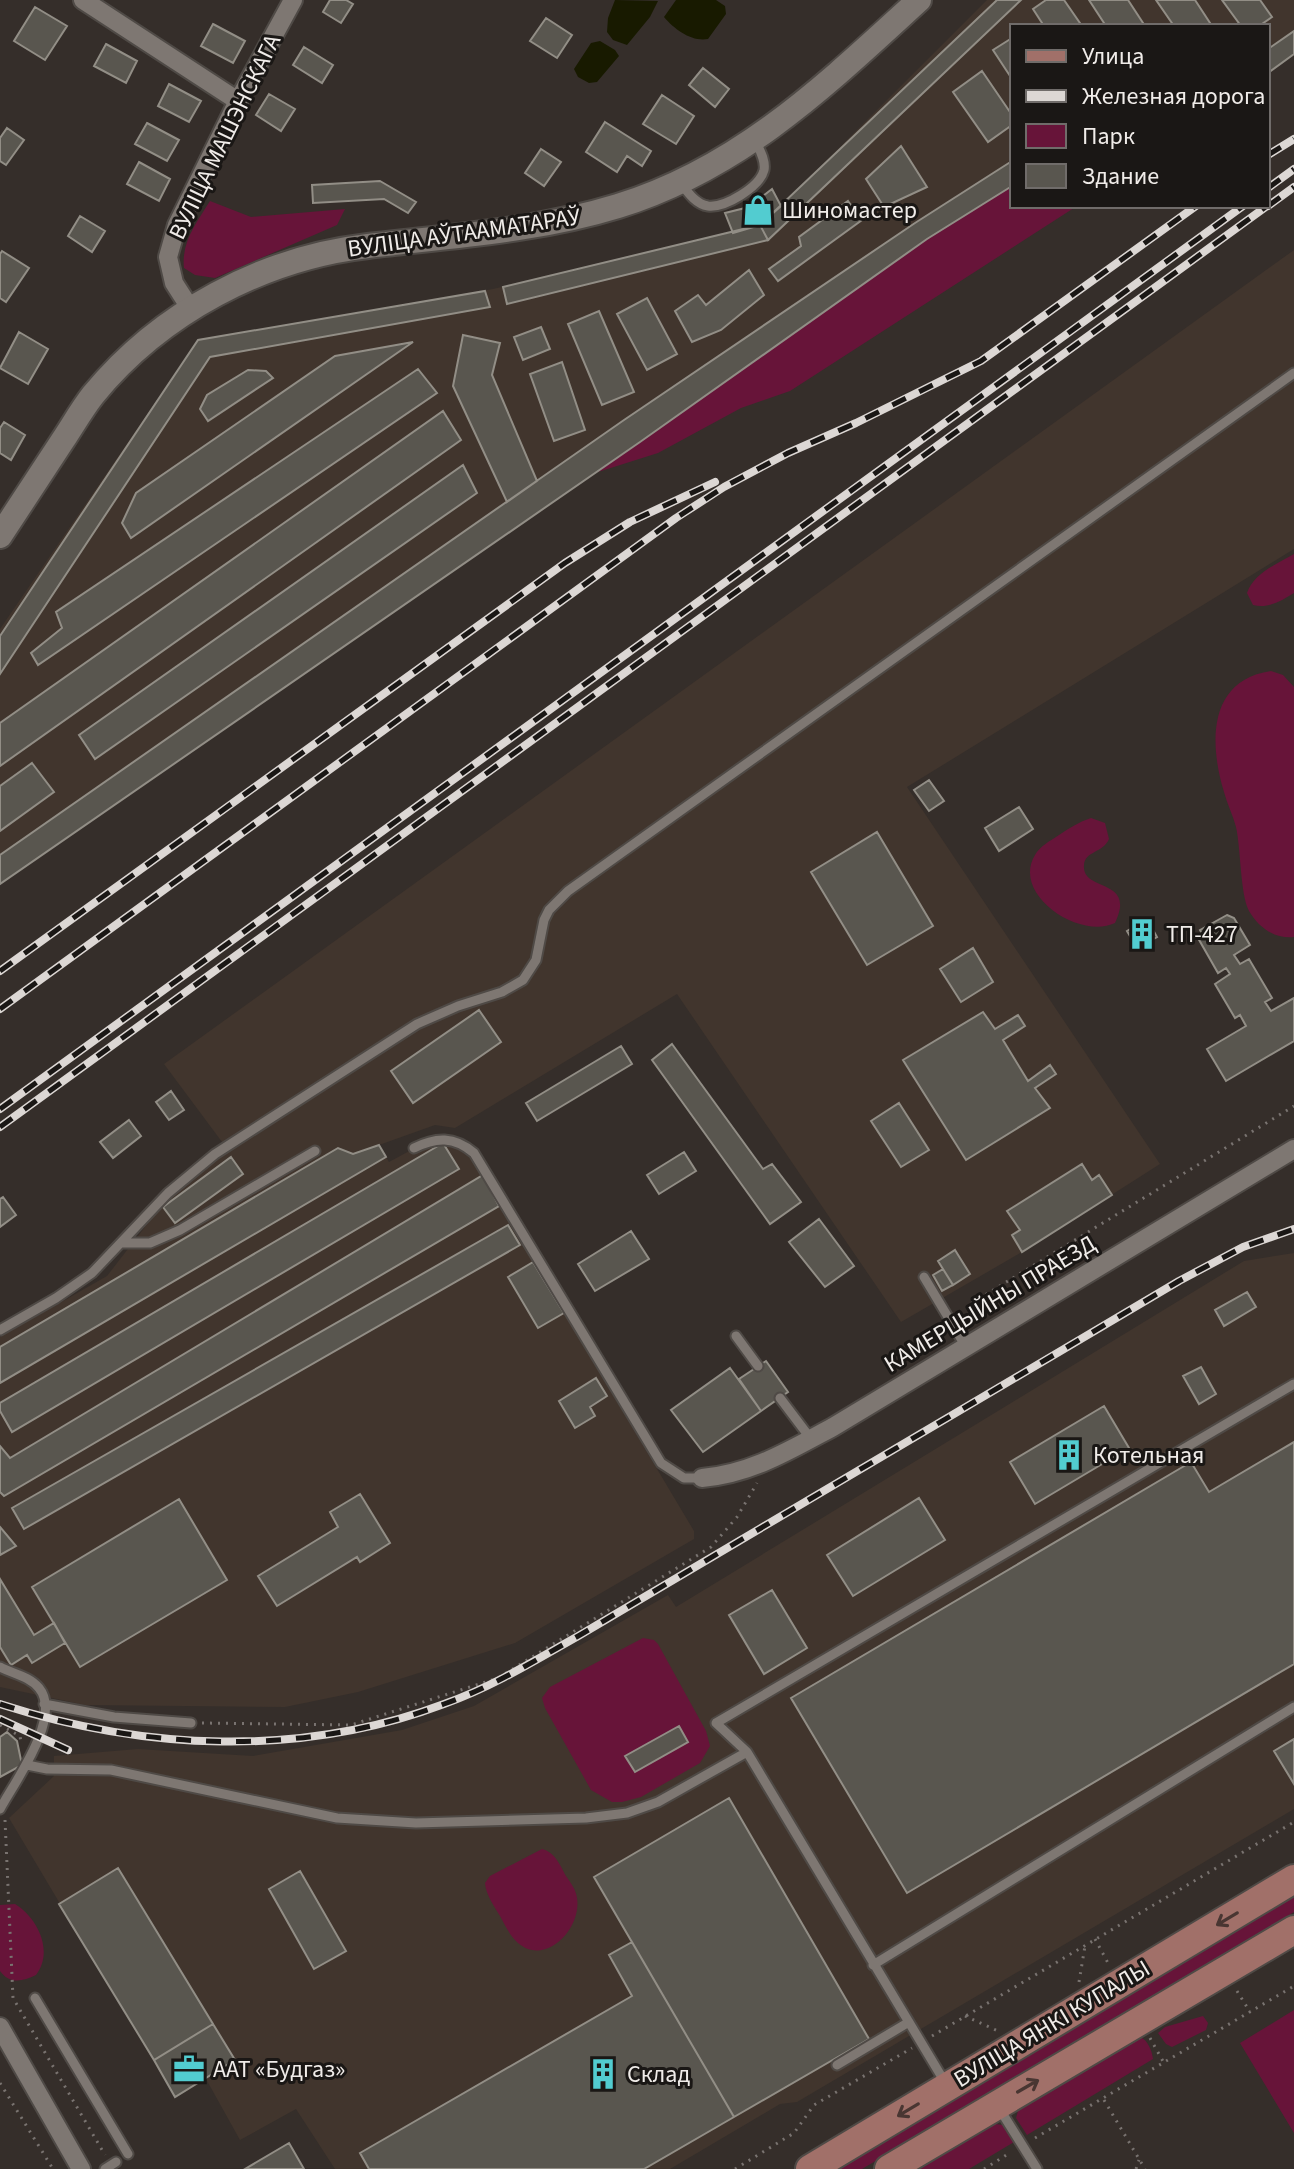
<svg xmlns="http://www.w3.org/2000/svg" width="1294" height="2169" viewBox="0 0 1294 2169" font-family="'Source Sans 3',sans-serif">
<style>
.built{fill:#41352d}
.green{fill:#671439}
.water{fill:#181a00}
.building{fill:#59564f;stroke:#928e86;stroke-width:2}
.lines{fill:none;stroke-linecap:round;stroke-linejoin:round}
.lane-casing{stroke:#4f4a46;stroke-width:13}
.street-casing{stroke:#4f4a46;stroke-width:22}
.secondary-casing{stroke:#4f4a46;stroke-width:28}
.primary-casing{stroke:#4f4a46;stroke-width:32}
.path{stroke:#797370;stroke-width:3;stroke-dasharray:2 6;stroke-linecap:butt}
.lane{stroke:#7e7772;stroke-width:9}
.street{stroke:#7e7772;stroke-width:18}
.secondary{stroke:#7e7772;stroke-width:24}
.primary{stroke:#a17069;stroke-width:28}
.rail-casing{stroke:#dcd7d4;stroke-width:8}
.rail{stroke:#1a1715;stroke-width:5;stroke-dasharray:15;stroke-linecap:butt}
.oneway{stroke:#493632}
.labels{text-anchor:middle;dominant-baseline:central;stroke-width:6;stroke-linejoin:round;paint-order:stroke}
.street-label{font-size:24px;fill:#f0ece9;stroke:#1a1715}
.poi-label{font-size:24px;fill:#f0ece9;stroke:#1a1715;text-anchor:start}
</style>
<rect width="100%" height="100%" fill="#352e2a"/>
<path class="built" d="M987,0H1294V54L1268,73V26H1012V186L927,239L640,442L0,884V629L198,340L493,289L733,233L781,206Z
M1294,250V549L907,787L1160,1164L1022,1252L901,1322L677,994L455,1128L435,1125L379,1145L389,1162L426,1142L464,1144L533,1250L529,1254L694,1531V1539L515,1643L358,1692L285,1707L85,1705L0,1687V1337L107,1276L162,1205L228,1150L164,1064Z
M1294,1253V1809L797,2102L780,2104L670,2169H335L296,2109L240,2140L206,2079L175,2097L9,1818L54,1776V1756L138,1749L253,1756L402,1730L474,1706L668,1595L676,1607L1244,1261Z"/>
<path class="green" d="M1012,186V206H1077L790,391L741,408L658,453L598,472L927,239Z
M210,201L251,217L345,209L337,225L215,278L195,275L184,268C181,242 197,222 210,201Z
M1294,554V593C1281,601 1268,609 1253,605L1247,593C1254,573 1277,564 1294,554Z
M1271,671L1283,675L1294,687V937C1275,939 1259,928 1249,911C1240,893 1241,849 1236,827C1233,815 1227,804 1224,792C1209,743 1208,680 1271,671Z
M1091,818L1105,823L1109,839C1103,853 1085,851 1084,865C1081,893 1137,877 1115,923C1079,940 1011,894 1035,855C1040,846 1050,841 1059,835C1069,828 1079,822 1091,818Z
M643,1638L654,1640L658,1644L706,1731L710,1746L700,1763L641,1797L622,1802H612L591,1790L545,1708L542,1698L550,1687Z
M542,1849C555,1852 560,1865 566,1876C571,1883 576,1890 577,1898C582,1928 546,1967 518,1943C510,1936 505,1925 500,1916C494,1906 486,1895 485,1883L490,1876Z
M1294,1896V1912L862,2169H833Z
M15,1904C38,1918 54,1952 36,1975C22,1982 9,1984 0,1971V1905Z
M1294,2010V2133L1240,2043Z
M1203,2016L1208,2023L1206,2030L1172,2047L1166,2044L1158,2033L1165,2027Z
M1140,2037C1148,2040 1152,2051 1153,2059L1027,2135L1016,2118L1018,2111Z
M995,2124L1003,2125L1014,2142L969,2169H920Z"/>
<path class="water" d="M615,0L658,1L650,17L627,45L613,40L607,32L608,18Z
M676,0H716L725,6L726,14L708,39C692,42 675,30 664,17Z
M600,41L615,50L619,56L597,82L589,83L578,77L574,69L591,43Z"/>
<path class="building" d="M330,0H346L353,4L341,23L323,12Z
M997,0H1021L768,240L760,225Z
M1046,0H1064L1082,26H1044L1033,9Z
M1089,0H1128L1145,26H1106Z
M1156,0H1195L1212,26H1174Z
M1222,0H1260L1272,17L1259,26H1241Z
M35,7L67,26L45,60L14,41Z
M546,18L572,35L557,58L530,41Z
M213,24L245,41L233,63L201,46Z
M1294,31V54L1268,73V49Z
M1012,38V79L993,50Z
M106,44L137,61L126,83L94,66Z
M304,47L333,65L322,83L293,65Z
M703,68L729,89L715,107L689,85Z
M982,71L1012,115V125L988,142L953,92Z
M169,84L201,101L189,122L158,106Z
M269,94L295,109L281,131L256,115Z
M662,95L694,116L676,144L643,124Z
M605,122L651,151L642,166L627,156L617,172L586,152Z
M147,123L179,140L167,161L135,144Z
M7,128L24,140L6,165L0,161V138Z
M901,146L927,187L884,207L866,179Z
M541,149L561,162L544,186L525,173Z
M1012,161V186L927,239L640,442L0,884V855L624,420L915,223Z
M139,162L170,179L159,201L127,184Z
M380,181L416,202L408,213L384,199L313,203L312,185Z
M772,189L781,206L760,225L733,233L725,213L749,207Z
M848,201L862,220L778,281L769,269L801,246L799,237Z
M80,216L105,231L92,252L68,236Z
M760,225L768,240L507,304L503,287Z
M2,251L29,268L6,302L0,298V254Z
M749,270L764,295L721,330L692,342L675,311L698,295L706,305Z
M485,291L490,307L210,357L0,674V636L198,340Z
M647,298L677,354L647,370L617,314Z
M599,311L634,392L602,405L568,324Z
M541,327L550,349L523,360L514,337Z
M19,332L48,349L28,384L0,368Z
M463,335L500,343L492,375L537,481L507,502L453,386Z
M413,342L131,538L122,523L136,493L335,356Z
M562,362L585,430L554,441L530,374Z
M418,369L437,393L38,665L31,653L62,628L56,612Z
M248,370L266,371L273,378L208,421L200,409L207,395Z
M443,411L461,440L0,766V723Z
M4,422L25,435L11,460L0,453V428Z
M463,465L477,493L95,759L79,735Z
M32,763L54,792L0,831V786Z
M929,780L944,801L929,811L914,790Z
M1019,807L1033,829L999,851L985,828Z
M877,832L933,926L867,965L811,872Z
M1227,915L1234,918L1250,945L1234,955L1240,964L1249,959L1272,998L1265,1002L1271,1011L1294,998V1041L1226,1081L1207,1049L1246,1026L1240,1015L1235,1018L1215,984L1230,974L1226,968L1218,973L1198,938L1203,935L1200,930Z
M1147,919L1157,937L1137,948L1127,931Z
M973,948L993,982L961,1002L940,969Z
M479,1010L501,1042L413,1103L391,1071Z
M983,1012L995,1029L1018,1015L1025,1026L1003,1040L1028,1081L1050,1065L1056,1074L1035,1088L1050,1108L966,1160L903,1060Z
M672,1044L763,1169L772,1164L801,1202L770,1224L652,1060Z
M621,1046L632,1064L537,1121L526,1103Z
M171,1091L184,1110L169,1120L156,1102Z
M899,1103L929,1150L901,1167L871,1121Z
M129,1120L141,1136L113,1158L100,1142Z
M443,1143L459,1169L12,1432L0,1411V1403Z
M379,1145L386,1157L0,1383V1347L338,1148L353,1154Z
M684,1152L696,1171L659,1194L647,1175Z
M231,1157L243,1174L175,1223L163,1207Z
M1082,1164L1092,1180L1099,1175L1112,1195L1022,1252L1012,1235L1020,1230L1007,1211Z
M483,1175L499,1206L4,1496L0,1492V1446L10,1458Z
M3,1197L16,1215L0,1227V1199Z
M819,1219L854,1266L825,1287L789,1242Z
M508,1225L520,1245L24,1529L12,1508Z
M631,1231L649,1259L595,1291L578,1264Z
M955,1250L970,1274L953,1285L938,1261Z
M533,1262L564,1313L538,1328L508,1277Z
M943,1269L953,1285L942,1291L933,1275Z
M1247,1292L1256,1307L1224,1326L1215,1310Z
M766,1361L788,1392L761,1411L739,1379Z
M1201,1367L1216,1394L1199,1404L1183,1376Z
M730,1368L761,1411L703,1452L671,1410Z
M596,1378L607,1396L590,1407L595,1416L575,1428L559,1401Z
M1104,1406L1129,1448L1035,1504L1010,1462Z
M1294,1442V1664L907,1893L791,1698L1191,1462L1209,1492Z
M360,1494L390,1543L360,1562L357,1557L277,1606L258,1576L338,1527L330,1512Z
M919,1498L945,1540L853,1596L827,1555Z
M179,1499L227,1580L80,1667L32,1587Z
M0,1527L16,1546L0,1555Z
M0,1579L34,1635L54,1623L65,1643L32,1663L27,1655L11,1665L0,1647Z
M772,1590L807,1648L764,1674L729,1615Z
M679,1726L688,1742L635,1772L625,1756Z
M7,1732L17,1741L22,1765L0,1777V1737Z
M1294,1739V1784L1274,1751Z
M729,1798L869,2039L734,2117L594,1877Z
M118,1868L213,2024L154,2060L59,1904Z
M300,1871L346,1951L314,1969L269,1889Z
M632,1942L734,2117L644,2169H369L360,2153L632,1996L609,1955Z
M213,2024L235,2060L175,2097L154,2060Z
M289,2143L304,2169H245Z"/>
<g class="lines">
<defs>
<path id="lane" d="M680,182C687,191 695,204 708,206C725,208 760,187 764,170C766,160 759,149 755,140
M414,1148C436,1137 454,1136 474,1153L661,1463L684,1478H702
M121,1243H150L180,1230L315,1151
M924,1277L966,1347
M0,1330L56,1298L92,1273L168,1193L215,1154L417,1024L458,1006L502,992L523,980L536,960L544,920L549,910L568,891L1294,373
M736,1336L758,1366
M780,1398L811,1439
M0,1667C13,1674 29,1676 39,1688C63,1717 14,1783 0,1809
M44,1704L114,1717L191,1723
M747,1752L716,1723L1294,1384
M27,1765L47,1769L111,1770L337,1818L416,1823L586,1818L627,1813L658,1802L747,1752L946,2084
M873,1965L1294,1707
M35,1998L128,2154
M837,2065L909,2022
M999,2108L1037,2169
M105,2169L116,2162"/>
<path id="street" d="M83,0L238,101
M190,308L174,283L168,257L177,225L238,101L293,0
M702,1478C751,1474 790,1450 833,1427L1294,1149
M0,2027L81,2169"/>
<path id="secondary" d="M0,536C21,504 42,472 63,440C73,425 82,409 93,395C160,313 263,258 368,246C452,236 537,231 618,206C741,168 827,84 919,0"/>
<path id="primary" d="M810,2169L1294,1879
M889,2169L1294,1930"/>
</defs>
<use href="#lane" class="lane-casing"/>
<use href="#street" class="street-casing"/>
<use href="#secondary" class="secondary-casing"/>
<use href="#primary" class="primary-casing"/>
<path class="path" d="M972,1303L1294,1106
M202,1723L351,1725L498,1678L711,1547L737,1517L757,1483
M0,1725L20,1736L21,1742
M5,1820L13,1998L105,2155
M1095,1939L1108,1963
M1079,1982L1085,1946
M1237,1991L1250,2012
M965,2016L998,2031
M932,2036L1294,1822
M1150,2038L1164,2063
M0,2083L53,2169
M1104,2100L1145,2169
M1035,2138L1294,1986
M735,2169L794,2133L814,2105L912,2048
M984,2169L1011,2152
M1136,2169L1139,2160"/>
<use href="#lane" class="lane"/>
<use href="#street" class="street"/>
<use href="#secondary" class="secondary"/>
<use href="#primary" class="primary"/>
<defs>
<path id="rail" d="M1268,155L1294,139
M1268,188L1294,169
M1268,206L1294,187
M0,971L565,563L630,522L715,482
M0,1009L676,518L724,487L788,453L856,423L981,361L1196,206
M0,1109L1243,206
M0,1127L1267,206
M0,1704C143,1750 301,1758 444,1704C492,1687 536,1660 580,1635L1179,1281L1243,1247L1294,1229
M0,1719L68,1750"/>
</defs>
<use href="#rail" class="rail-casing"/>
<use href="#rail" class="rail"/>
</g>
<defs><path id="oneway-shaft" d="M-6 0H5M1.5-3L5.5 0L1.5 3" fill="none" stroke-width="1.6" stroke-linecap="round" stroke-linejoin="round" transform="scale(2)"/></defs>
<g class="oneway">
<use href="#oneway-shaft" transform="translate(1227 1919) rotate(149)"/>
<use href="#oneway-shaft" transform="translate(1028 2086) rotate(-30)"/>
<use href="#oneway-shaft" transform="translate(908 2110) rotate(149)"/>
</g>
<defs>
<symbol id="shop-bare" viewBox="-9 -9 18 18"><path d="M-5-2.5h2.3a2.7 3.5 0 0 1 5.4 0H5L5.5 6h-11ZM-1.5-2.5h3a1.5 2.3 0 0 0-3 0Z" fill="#52ccd0" stroke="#1a1715" stroke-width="2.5" paint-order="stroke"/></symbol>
<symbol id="building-bare" viewBox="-9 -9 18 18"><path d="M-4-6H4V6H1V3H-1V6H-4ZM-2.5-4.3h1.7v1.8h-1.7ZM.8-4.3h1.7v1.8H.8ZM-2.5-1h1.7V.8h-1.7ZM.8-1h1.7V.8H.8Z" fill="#52ccd0" stroke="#1a1715" stroke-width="2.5" paint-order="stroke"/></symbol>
<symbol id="office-bare" viewBox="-9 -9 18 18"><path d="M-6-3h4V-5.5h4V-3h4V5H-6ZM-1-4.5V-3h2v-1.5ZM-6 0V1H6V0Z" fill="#52ccd0" stroke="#1a1715" stroke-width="2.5" paint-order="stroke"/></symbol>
</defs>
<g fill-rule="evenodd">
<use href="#shop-bare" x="736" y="188" width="44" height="44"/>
<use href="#building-bare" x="1120" y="912" width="44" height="44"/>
<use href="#building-bare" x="1047" y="1433" width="44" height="44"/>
<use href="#office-bare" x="167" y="2047" width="44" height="44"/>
<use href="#building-bare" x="581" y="2052" width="44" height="44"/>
</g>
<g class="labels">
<g class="street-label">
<text transform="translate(225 137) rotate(-64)">ВУЛІЦА МАШЭНСКАГА</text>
<text transform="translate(464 233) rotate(-8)">ВУЛІЦА АЎТААМАТАРАЎ</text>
<text transform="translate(990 1304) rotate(-31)">КАМЕРЦЫЙНЫ ПРАЕЗД</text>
<text transform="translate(1052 2024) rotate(-31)">ВУЛІЦА ЯНКІ КУПАЛЫ</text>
</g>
<g class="poi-label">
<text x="782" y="210">Шиномастер</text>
<text x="1166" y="934">ТП-427</text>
<text x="1093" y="1455">Котельная</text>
<text x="213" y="2069">ААТ «Будгаз»</text>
<text x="627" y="2074">Склад</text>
</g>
</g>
<rect x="1010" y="24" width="260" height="184" fill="#1a1715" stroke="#706c6a" stroke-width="2"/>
<rect x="1026" y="50" width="40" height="12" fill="#a17069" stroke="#706c6a" stroke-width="2"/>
<text x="1082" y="64" font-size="24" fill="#f0ece9">Улица</text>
<rect x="1026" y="90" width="40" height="12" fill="#dcd7d4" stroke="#706c6a" stroke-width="2"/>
<text x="1082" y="104" font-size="24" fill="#f0ece9">Железная дорога</text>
<rect x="1026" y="124" width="40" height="24" fill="#671439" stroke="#706c6a" stroke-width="2"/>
<text x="1082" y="144" font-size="24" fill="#f0ece9">Парк</text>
<rect x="1026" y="164" width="40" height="24" fill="#59564f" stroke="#706c6a" stroke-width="2"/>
<text x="1082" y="184" font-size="24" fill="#f0ece9">Здание</text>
</svg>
